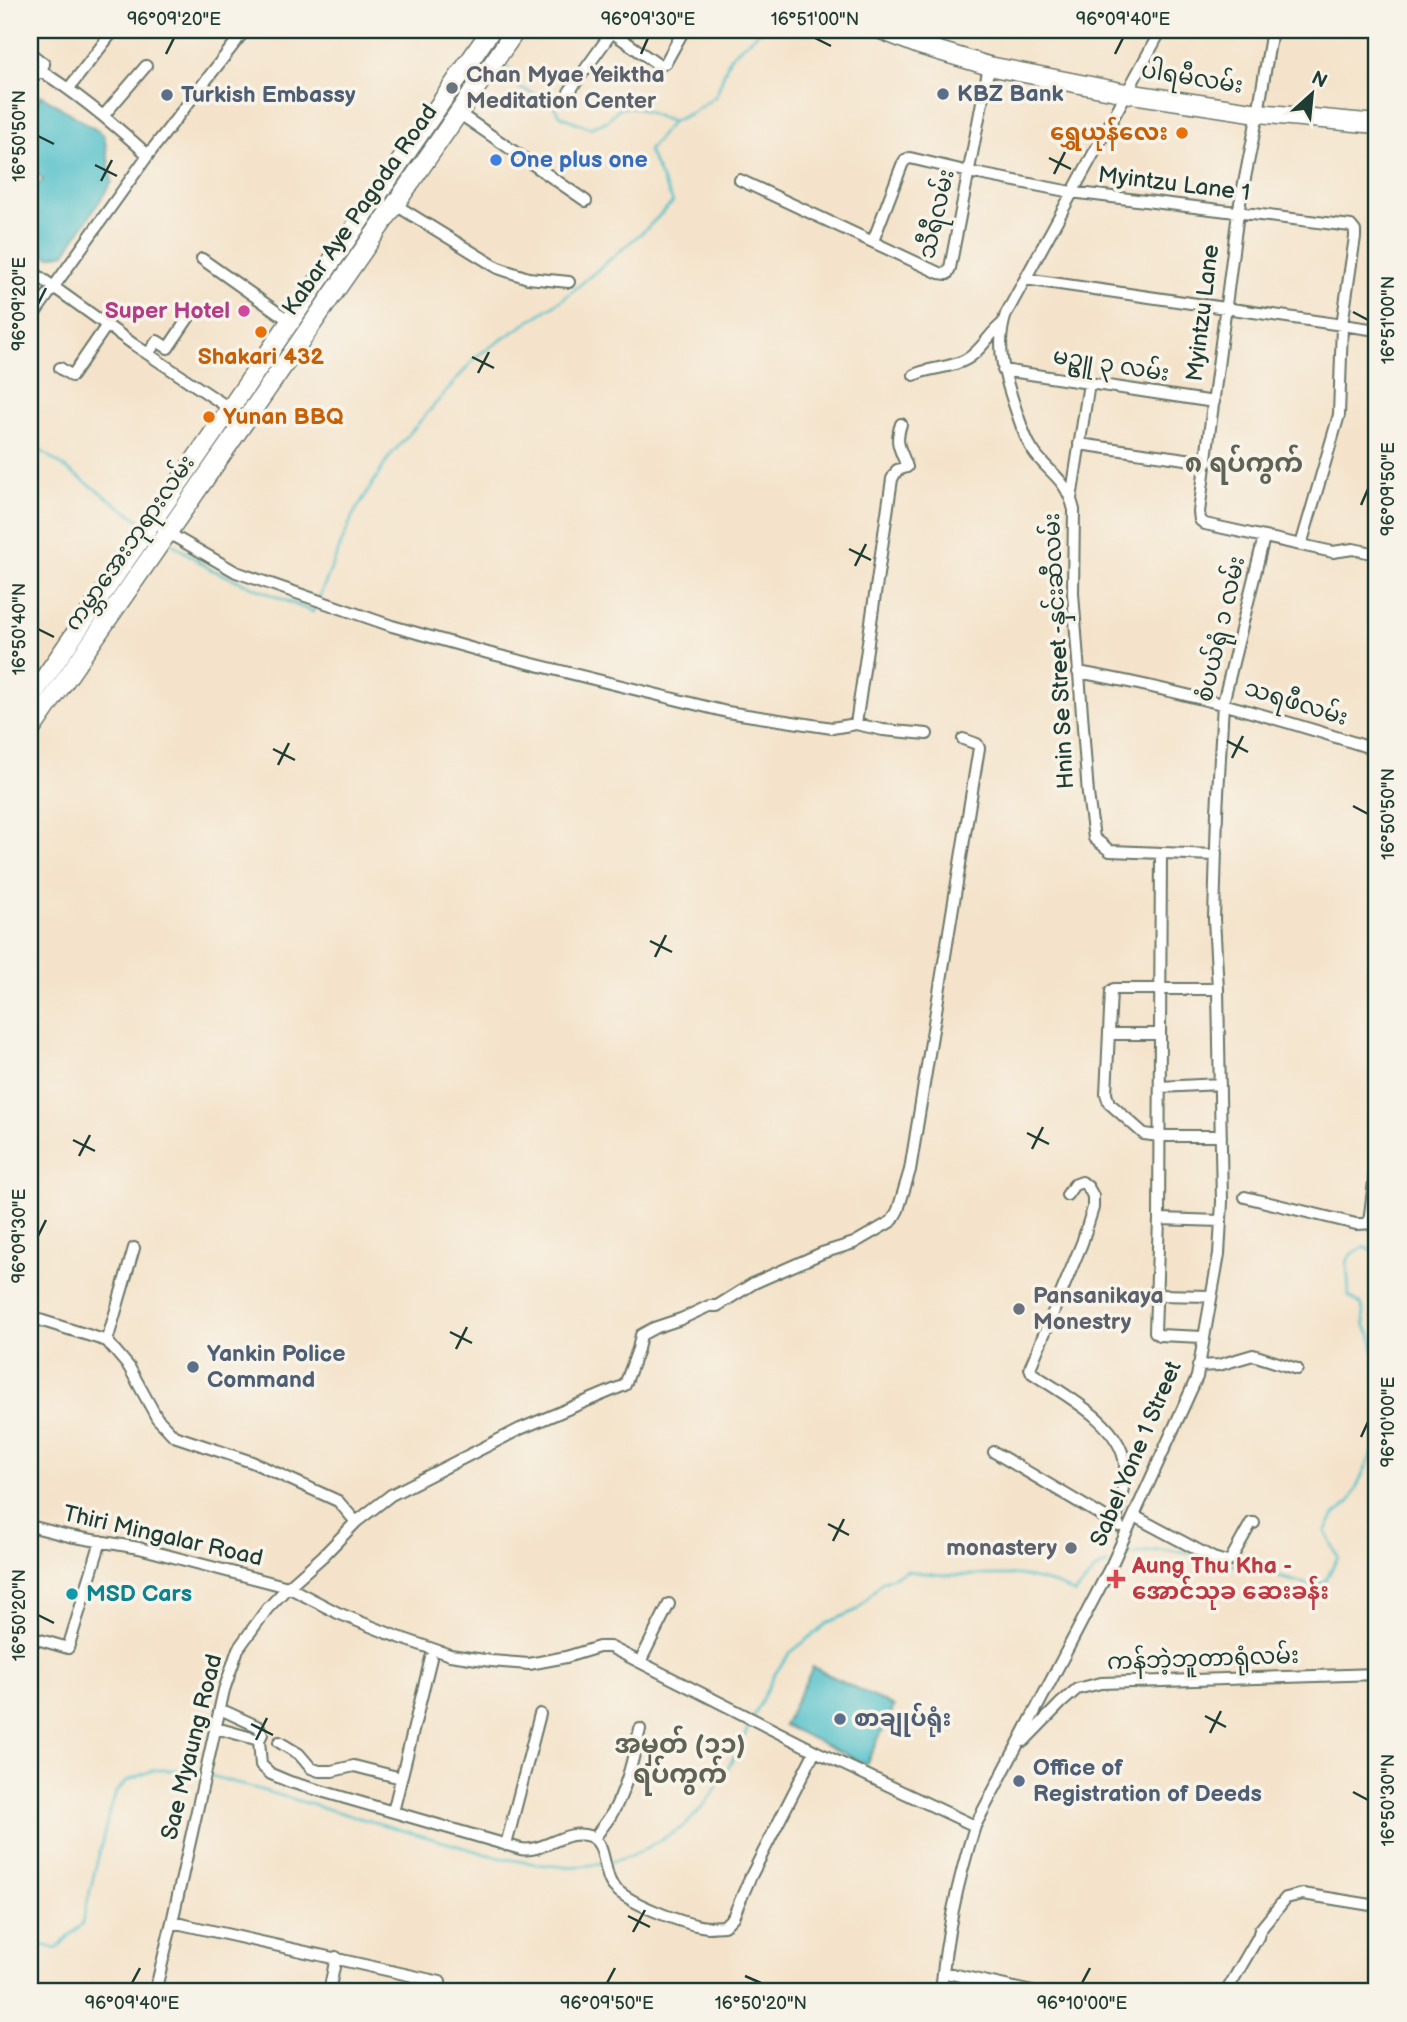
<svg xmlns="http://www.w3.org/2000/svg" width="1407" height="2022" viewBox="0 0 1407 2022" font-family="'Balsamiq Sans','Noto Sans Myanmar',sans-serif">
<style>
.water{fill:#54c1cb;stroke:#3a7f80;stroke-width:2}
.lines{fill:none;stroke-linecap:round;stroke-linejoin:round}
.stream{stroke:#54c1cb;stroke-width:2.5}
.minor-casing{stroke:#6a7768;stroke-width:14}
.primary-casing{stroke:#6a7768;stroke-width:21}
.minor{stroke:#fff;stroke-width:10}
.primary{stroke:#fff;stroke-width:18}
.ticks{fill:none;stroke:#1f3d34;stroke-width:2.5}
.worship-dot{fill:#6b7280;stroke:#f7f3e8;stroke-width:2.5}
.service-dot{fill:#5c6f8a;stroke:#f7f3e8;stroke-width:2.5}
.food-dot{fill:#e8710a;stroke:#f7f3e8;stroke-width:2.5}
.shop-dot{fill:#3f7fe0;stroke:#f7f3e8;stroke-width:2.5}
.hotel-dot{fill:#d1479c;stroke:#f7f3e8;stroke-width:2.5}
.health-dot{fill:#e0444e;stroke:#f7f3e8;stroke-width:2.5}
.culture-dot{fill:#0f9aa8;stroke:#f7f3e8;stroke-width:2.5}
.labels{text-anchor:middle;dominant-baseline:central;stroke-width:7;stroke-linejoin:round;paint-order:stroke}
.worship-label{font-size:23px;font-weight:bold;fill:#5b616d;stroke:#f7f3e8;text-anchor:start}
.street-label{font-size:23px;fill:#1f3d34;stroke:#f7f3e8}
.service-label{font-size:23px;font-weight:bold;fill:#4e5e75;stroke:#f7f3e8;text-anchor:start}
.food-label{font-size:23px;font-weight:bold;fill:#c56008;stroke:#f7f3e8;text-anchor:end}
.shop-label{font-size:23px;font-weight:bold;fill:#366cbe;stroke:#f7f3e8;text-anchor:start}
.hotel-label{font-size:23px;font-weight:bold;fill:#b23c85;stroke:#f7f3e8;text-anchor:end}
.health-label{font-size:23px;font-weight:bold;fill:#be3a42;stroke:#f7f3e8;text-anchor:start}
.culture-label{font-size:23px;font-weight:bold;fill:#0d838f;stroke:#f7f3e8;text-anchor:start}
.quarter-label{font-size:26px;font-weight:bold;fill:#5f6355;stroke:#f7f3e8}
.neatline{fill:none;stroke:#1f3d34;stroke-width:2.5}
.ticks-label{font-size:18px;text-anchor:middle;fill:#1f3d34}
</style>
<rect width="100%" height="100%" fill="#f7f3e8"/>
<filter id="ink" filterUnits="userSpaceOnUse"><feTurbulence type="fractalNoise" baseFrequency=".0143" numOctaves="2"/><feDisplacementMap in="SourceGraphic" scale="14" xChannelSelector="R" yChannelSelector="G"/><feConvolveMatrix kernelMatrix="1 2 1 2 8 2 1 2 1" color-interpolation-filters="sRGB"/></filter>
<filter id="wash" filterUnits="userSpaceOnUse"><feTurbulence type="fractalNoise" baseFrequency=".00686" numOctaves="4" result="noise"/><feDisplacementMap in="SourceGraphic" scale="28" xChannelSelector="R" yChannelSelector="G"/><feGaussianBlur stdDeviation="1.57" result="paint"/><feColorMatrix in="noise" values="0 0 0 0 0 0 0 0 0 0 0 0 0 0 0 0 0 1.4 0 .05"/><feComposite in="paint" operator="in"/></filter>
<g filter="url(#wash)">
<rect width="100%" height="100%" fill="#f4e3ca"/>
<path class="water" d="M41,95L101,133L104,136L112,182L65,253L49,257L30,246V183L36,188L43,179L35,171L31,174L30,173V116Z
M813,1667L894,1707L866,1764L784,1725Z"/>
<g class="lines">
<path class="stream" d="M502,63L512,70L520,88L549,100L561,116L590,128L607,121L619,108L635,107L672,122L693,112L716,96L730,57L761,30
M30,443L145,524
M170,542L210,569L313,612L316,604
M319,598L353,515L390,456L477,356L563,299L646,229L673,202L648,151L672,122
M1377,1253L1364,1247L1351,1254L1347,1262L1349,1296L1362,1305L1365,1326L1372,1337L1377,1380
M1117,1560C1141,1549 1171,1548 1196,1555
M1230,1564L1309,1585L1325,1582L1338,1557L1325,1531L1334,1515L1350,1502L1377,1443
M753,1718L774,1675L790,1653L829,1622L857,1610L882,1582L907,1571L943,1575H1019L1056,1584L1075,1594L1096,1569L1108,1564
M208,1775L497,1857C533,1864 566,1871 602,1863
M609,1862C626,1859 643,1851 658,1841C667,1836 678,1831 686,1824C716,1797 733,1759 750,1724
M30,1941L56,1949L82,1924L108,1817L116,1792L127,1781L153,1770H186L202,1773"/>
</g>
</g>
<g filter="url(#ink)">
<g class="lines">
<defs>
<path id="minor" d="M609,30L660,66L666,62L681,35
M1161,30L1006,314C994,348 1006,381 1017,413C1021,425 1025,438 1032,449C1047,473 1066,476 1074,510L1073,593L1088,794L1094,838L1110,851L1215,855
M1272,30L1258,113L1238,213L1199,512L1200,520L1205,524L1333,552L1353,549L1377,554
M30,53L44,64L41,71L30,79
M41,71C80,95 114,124 148,155
M69,88L114,30
M569,92L612,32
M457,112L586,201
M104,115L146,66
M740,180L939,273L947,274L950,268L989,66
M394,204L498,268L528,278L569,282
M873,241L902,165L905,160L910,158L969,172L1071,192L1351,226L1355,231V237L1342,325L1339,415L1301,545
M202,259L294,324
M30,270L133,344L235,412
M1025,279L1377,330
M30,320L148,155L245,30
M148,354L157,341L168,348L193,311
M60,368L72,376L107,325
M1003,370L1214,402
M914,375C930,367 950,369 967,359C981,351 989,334 1002,324
M1079,444L1207,462
M1071,499L1089,383
M163,530L236,572L392,626L488,653L727,712L832,728L856,724L883,730L927,734
M1078,672C1180,690 1279,718 1377,750
M856,724L892,479L897,470L907,467C901,449 894,445 901,424
M1161,853L1159,1219L1155,1332L1159,1335L1203,1337
M1218,989H1114L1111,991L1106,1094L1109,1103L1144,1134L1159,1136H1221
M1109,1034H1160
M1160,1087L1220,1084
M1067,1195L1074,1185L1082,1182L1088,1187L1093,1196V1208L1082,1243L1030,1368L1032,1373C1064,1395 1121,1423 1125,1465C1125,1472 1123,1480 1123,1487C1121,1500 1120,1511 1114,1523
M1245,1197L1356,1224L1377,1223
M1159,1219L1221,1221
M1369,1223L1377,1157
M134,1248L107,1341L129,1367L157,1418L174,1436L252,1462L338,1501L356,1522
M1155,1295L1211,1296
M30,1317L107,1341
M1198,1366L1219,1365L1253,1355L1297,1369
M994,1452L1119,1526
M1134,1516L1213,1558L1226,1562L1231,1559L1251,1523H1254
M30,1526L69,1536L139,1548L288,1587L338,1613L390,1634L450,1655L491,1661L529,1664L566,1657L599,1647H610L815,1751L975,1826
M30,1637L68,1648L101,1541
M640,1662L669,1604
M220,1709L259,1727L262,1734L259,1740L261,1765L271,1774L290,1782L521,1849C543,1853 566,1828 589,1836C606,1841 603,1870 611,1883C622,1902 686,1925 708,1927C713,1927 718,1926 724,1926L733,1917L750,1878L815,1751
M216,1728L259,1740
M1024,1741L1061,1703L1077,1689L1101,1683L1377,1674
M279,1742L299,1754L311,1768L319,1771H332L354,1766L401,1778
M393,1812L431,1658
M594,1839C599,1831 606,1823 611,1815C627,1789 633,1758 640,1729
M506,1845L540,1714
M172,1922L440,1982
M943,1972L1032,1992
M155,1992L172,1922L224,1690L238,1649L267,1609L288,1587L323,1556L356,1522L391,1495L520,1429L625,1385L638,1349L641,1335L654,1328L681,1319L709,1306H717L754,1283L822,1253L854,1243L892,1221L898,1210L910,1170L979,748L977,744L963,739
M329,1992L336,1957
M941,1992C946,1933 957,1883 975,1826L1112,1564L1197,1377L1219,1254L1222,1202L1218,989L1214,919L1217,812L1223,703L1264,537
M1226,1992L1258,1937L1260,1930L1286,1898L1303,1894L1377,1906"/>
<path id="primary" d="M881,30L919,45L989,66L1126,93L1258,113L1377,124
M30,699L491,30
M30,731L516,30"/>
</defs>
<use href="#minor" class="minor-casing"/>
<use href="#primary" class="primary-casing"/>
<use href="#minor" class="minor"/>
<use href="#primary" class="primary"/>
</g>
</g>
<path class="ticks" d="M815,38L831,46M166,54L174,38M641,54L648,38M1115,54L1123,38M38,136L54,144M1049,158L1071,169M95,165L117,176M1054,174L1065,152M101,181L112,160M38,304L46,288M1353,312L1368,320M472,357L494,368M478,373L489,352M1361,505L1368,489M849,549L871,560M855,566L866,544M38,629L54,637M1227,741L1248,752M273,749L295,760M1232,758L1243,736M278,765L289,743M1353,806L1368,814M650,941L672,952M655,957L666,935M1027,1133L1049,1144M73,1140L95,1151M1032,1149L1043,1127M79,1156L90,1135M38,1236L46,1220M450,1332L472,1343M456,1349L467,1327M1361,1437L1368,1422M828,1524L849,1535M833,1541L844,1519M38,1615L54,1623M1205,1716L1226,1727M251,1724L273,1735M1210,1733L1221,1711M256,1740L267,1718M1353,1792L1368,1800M628,1916L650,1927M633,1932L645,1910M745,1976L761,1983M132,1983L140,1968M607,1983L615,1968M1082,1983L1090,1968"/>
<g class="worship-dot">
<circle cx="452" cy="88" r="7"/>
<circle cx="1019" cy="1309" r="7"/>
<circle cx="1071" cy="1548" r="7"/>
</g>
<g class="service-dot">
<circle cx="943" cy="94" r="7"/>
<circle cx="167" cy="95" r="7"/>
<circle cx="193" cy="1367" r="7"/>
<circle cx="840" cy="1719" r="7"/>
<circle cx="1019" cy="1781" r="7"/>
</g>
<g class="food-dot">
<circle cx="1182" cy="133" r="7"/>
<circle cx="261" cy="332" r="7"/>
<circle cx="209" cy="417" r="7"/>
</g>
<circle class="shop-dot" cx="496" cy="160" r="7"/>
<circle class="hotel-dot" cx="244" cy="311" r="7"/>
<path class="health-dot" d="M1112.5 1568.5h7v7h7v7h-7v7h-7v-7h-7v-7h7z"/>
<circle class="culture-dot" cx="72" cy="1594" r="7"/>
<g class="labels">
<g class="worship-label">
<text x="466" y="75">Chan Myae Yeiktha<tspan x="466" dy="26">Meditation Center</tspan></text>
<text x="1033" y="1296">Pansanikaya<tspan x="1033" dy="26">Monestry</tspan></text>
<text x="1057" y="1548" text-anchor="end">monastery</text>
</g>
<g class="street-label">
<text transform="translate(1192 78) rotate(9)">ပါရမီလမ်း</text>
<text transform="translate(1174 184) rotate(7)">Myintzu Lane 1</text>
<text transform="translate(360 210) rotate(-55)">Kabar Aye Pagoda Road</text>
<text transform="translate(937 214) rotate(-77)">သီရီလမ်း</text>
<text transform="translate(1203 313) rotate(-83)">Myintzu Lane</text>
<text transform="translate(1111 365) rotate(9)">မဥ္ဇူ ၃ လမ်း</text>
<text transform="translate(130 543) rotate(-55)">ကမ္ဘာအေးဘုရားလမ်း</text>
<text transform="translate(1221 629) rotate(-77)">စံပယ်ရုံ ၁ လမ်း</text>
<text transform="translate(1059 651) rotate(-93)">Hnin Se Street -နှင်းဆီလမ်း</text>
<text transform="translate(1296 703) rotate(17)">သရဖီလမ်း</text>
<text transform="translate(1136 1454) rotate(-67)">Sabel Yone 1 Street</text>
<text transform="translate(163 1536) rotate(13)">Thiri Mingalar Road</text>
<text transform="translate(1203 1659) rotate(-2)">ကန်ဘဲ့ဘူတာရုံလမ်း</text>
<text transform="translate(192 1747) rotate(-76)">Sae Myaung Road</text>
</g>
<g class="service-label">
<text x="957" y="94">KBZ Bank</text>
<text x="181" y="95">Turkish Embassy</text>
<text x="207" y="1354">Yankin Police<tspan x="207" dy="26">Command</tspan></text>
<text x="854" y="1719">စာချုပ်ရုံး</text>
<text x="1033" y="1768">Office of<tspan x="1033" dy="26">Registration of Deeds</tspan></text>
</g>
<g class="food-label">
<text x="1168" y="133">ရွှေယုန်လေး</text>
<text x="261" y="357" text-anchor="middle">Shakari 432</text>
<text x="223" y="417" text-anchor="start">Yunan BBQ</text>
</g>
<g class="shop-label">
<text x="510" y="160">One plus one</text>
</g>
<g class="hotel-label">
<text x="230" y="311">Super Hotel</text>
</g>
<g class="health-label">
<text x="1132" y="1566">Aung Thu Kha -<tspan x="1132" dy="26">အောင်သုခ ဆေးခန်း</tspan></text>
</g>
<g class="culture-label">
<text x="86" y="1594">MSD Cars</text>
</g>
<g class="quarter-label">
<text x="1244" y="464">၈ ရပ်ကွက်</text>
<text x="680" y="1745">အမှတ် (၁၁)<tspan x="680" dy="30">ရပ်ကွက်</tspan></text>
</g>
</g>
<rect width="1407" height="2022" fill="none" stroke="#f7f3e8" stroke-width="77"/>
<g transform="translate(1312 94) rotate(27)" stroke="#f7f3e8" stroke-width="5" paint-order="stroke">
<path d="M0-5L12 26L0 18L-12 26Z" fill="#1f3d34"/>
<text y="-10" font-size="19" font-weight="bold" text-anchor="middle" fill="#1f3d34">N</text>
</g>
<rect x="38" y="38" width="1330" height="1945" class="neatline"/>
<g class="ticks-label">
<text x="174" y="25">96°09'20"E</text>
<text x="648" y="25">96°09'30"E</text>
<text x="815" y="25">16°51'00"N</text>
<text x="1123" y="25">96°09'40"E</text>
<text transform="translate(19 136) rotate(-90)" y="6">16°50'50"N</text>
<text transform="translate(19 304) rotate(-90)" y="6">96°09'20"E</text>
<text transform="translate(1388 320) rotate(-90)" y="6">16°51'00"N</text>
<text transform="translate(1388 489) rotate(-90)" y="6">96°09'50"E</text>
<text transform="translate(19 629) rotate(-90)" y="6">16°50'40"N</text>
<text transform="translate(1388 814) rotate(-90)" y="6">16°50'50"N</text>
<text transform="translate(19 1236) rotate(-90)" y="6">96°09'30"E</text>
<text transform="translate(1388 1422) rotate(-90)" y="6">96°10'00"E</text>
<text transform="translate(19 1615) rotate(-90)" y="6">16°50'20"N</text>
<text transform="translate(1388 1800) rotate(-90)" y="6">16°50'30"N</text>
<text x="132" y="2009">96°09'40"E</text>
<text x="607" y="2009">96°09'50"E</text>
<text x="761" y="2009">16°50'20"N</text>
<text x="1082" y="2009">96°10'00"E</text>
</g>
</svg>
